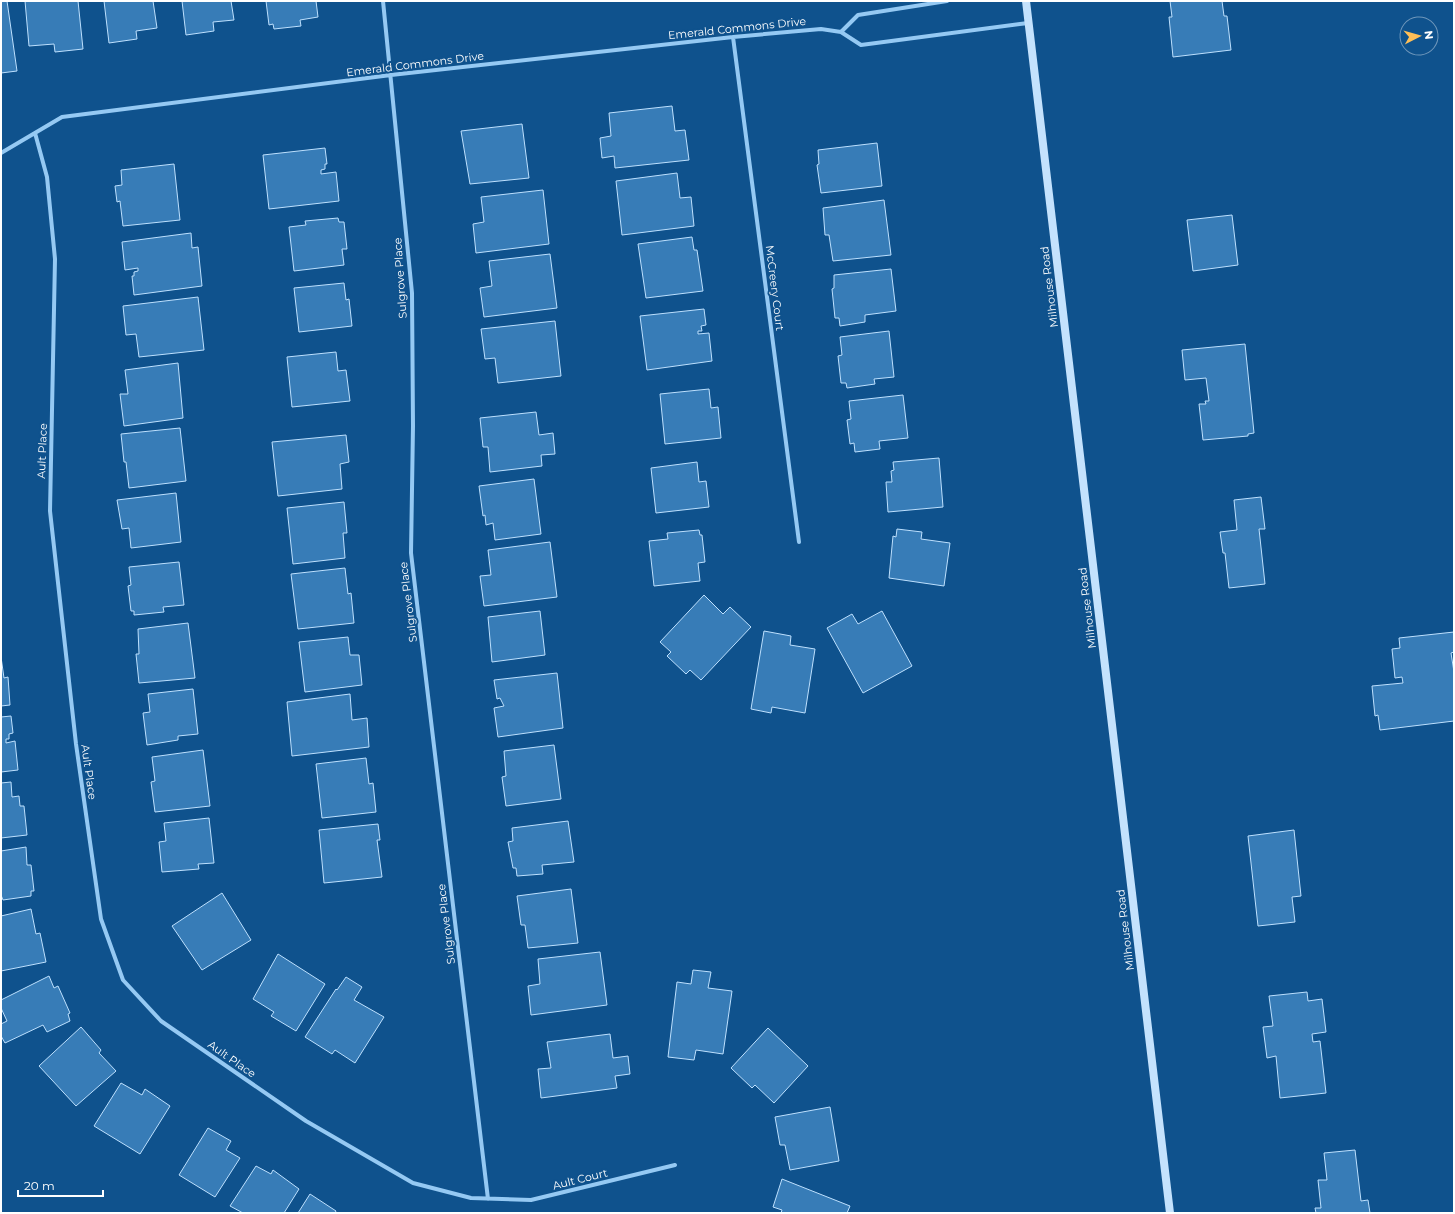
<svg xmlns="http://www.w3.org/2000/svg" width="1455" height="1214" viewBox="0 0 1455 1214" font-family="Montserrat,sans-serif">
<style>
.building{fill:#377cb7;stroke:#bde0fe}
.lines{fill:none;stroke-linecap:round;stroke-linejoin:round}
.street{stroke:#95c9f3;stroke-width:4}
.secondary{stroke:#c4e2fd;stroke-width:8}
.labels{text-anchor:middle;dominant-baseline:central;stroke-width:4;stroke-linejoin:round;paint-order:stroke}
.street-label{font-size:11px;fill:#fff;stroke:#0f528d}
</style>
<rect width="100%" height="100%" fill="#0f528d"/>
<path class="building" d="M1,1H7L17,71L1,73Z
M25,1H78L83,49L55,52L54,44L29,46Z
M104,1H153L157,28L136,31L137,39L109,43Z
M182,1H231L234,20L213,22L214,31L186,35Z
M266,1H316L318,17L300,20L301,26L274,29L273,24L269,25Z
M1170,1H1222L1224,16H1227L1231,50L1173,57L1169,17H1172Z
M672,106L675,131L685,130L689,160L615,168L614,156L602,158L600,138L611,136L609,113Z
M522,124L529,178L470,184L461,131Z
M877,143L882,186L821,193L817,165L819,164L818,150Z
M325,148L327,164H325V169L321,170V174L336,172L339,201L269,209L263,155Z
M174,164L180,220L123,226L120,201L117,202L115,186L122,185L121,170Z
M677,173L680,198L691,197L694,226L622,235L616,181Z
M543,190L549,244L476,253L473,224L484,222L481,197Z
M884,200L891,255L833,261L829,235H825L823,208Z
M1232,215L1238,265L1193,271L1187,220Z
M338,218L339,222H344L347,249H342L344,265L294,271L289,227L306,225L305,221Z
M191,233L192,248L198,247L202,286L134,295L132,276H134V272L138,271V268L125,270L122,242Z
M692,237L694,250H697L703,291L646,298L638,244Z
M550,254L557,308L484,317L480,288L492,286L489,261Z
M891,269L896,311L865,315V322L840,326L839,318H835L832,289L834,288V275Z
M344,283L346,300L349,299L352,326L299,332L294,288Z
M198,297L204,350L139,357L136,334L126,335L123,306Z
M704,309L706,325L701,326L702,331H698V334L709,333L712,361L647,370L640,316Z
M555,321L561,376L498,383L495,358L485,359L481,329Z
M889,331L894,377L874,379L875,384L847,388L846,383H841L838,356L842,355L840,337Z
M1245,344L1254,433L1248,434V436L1203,440L1199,404H1206L1205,401H1209L1206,378L1185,380L1182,350Z
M336,352L338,371L346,370L350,401L292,407L287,357Z
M178,363L183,418L124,426L120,394H128L125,370Z
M709,389L711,408L718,407L721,438L665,444L660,394Z
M903,395L908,438L879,441L880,449L855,452L854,443L850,444L847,420L851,419L849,401Z
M536,412L539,435L553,433L555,454L541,455L542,466L490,472L488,447H483L480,418Z
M180,428L186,481L129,488L126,462H124L121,434Z
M346,435L349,462L340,464L342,489L278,496L272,442Z
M939,458L943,507L888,512L886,482H892L891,471L894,470L893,462Z
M697,462L699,482L706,481L709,507L656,513L651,468Z
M534,479L541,534L495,540L493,523L486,525L485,515L483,516L479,486Z
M176,493L181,542L131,548L129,528L122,529L117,500Z
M1261,497L1265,529H1259L1265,584L1229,588L1225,553H1223L1220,532L1237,530L1234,500Z
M344,502L347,533H343L345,558L293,564L287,508Z
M897,529L922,532L921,539L950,543L944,586L889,578L893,536L896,537Z
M699,530L700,535H702L705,562L698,563L700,581L654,586L649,541L668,539L667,533Z
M550,542L557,597L484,606L480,576L491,575L488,550Z
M179,562L184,605L163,607L164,612L134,615V611H131L128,586L131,585L129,567Z
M345,568L348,594L351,593L354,623L298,629L291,574Z
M704,595L723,614L730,607L751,627L701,680L690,670L686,674L667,656L671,652L660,642Z
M540,611L545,655L492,662L488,617Z
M882,611L912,666L863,693L827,628L852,614L858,624Z
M188,623L195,678L139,683L136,654H139L138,629Z
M764,631L791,636L790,645L815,649L805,713L772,707L771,713L751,709Z
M1454,632V652L1451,653L1454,672V721L1380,730L1378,715L1375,716L1372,686L1403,683L1402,677L1395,678L1392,649L1400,648L1399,638Z
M348,637L350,655H359L362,685L305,692L299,642Z
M1,657L4,678L8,677L10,705L1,706Z
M557,673L563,728L498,737L494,708L504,706L500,698L497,699L494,680Z
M193,689L198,734L178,736V740L147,745L143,713L150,712L148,694Z
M350,694L352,720L367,718L369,747L292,756L287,702Z
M11,716L13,733L9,734V739H6V743L15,741L18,770L1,772V717Z
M554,745L561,799L506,806L502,777L506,776L504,751Z
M203,750L210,806L155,812L151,782L155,781L152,757Z
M366,758L369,784L373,783L376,812L322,818L316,764Z
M11,782L12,797L19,796L20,806H24L27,835L1,838V783Z
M209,818L214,863L198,864L199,869L162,872L159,842L166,841L164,823Z
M568,821L574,862L542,865L543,874L517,876L516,868H513L508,842L513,841L512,828Z
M378,824L380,840H377L382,877L324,883L319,830Z
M1294,830L1301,896L1292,897L1295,922L1258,926L1248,836Z
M26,847L27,865H31L34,891H31V896L3,900L1,895V851Z
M571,889L578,943L528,948L525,925H521L517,896Z
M222,893L251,940L202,970L172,926Z
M31,909L36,934L40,933L46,962L1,971V916Z
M600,952L607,1005L531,1015L528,986L540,984L538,959Z
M278,954L325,984L296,1031L271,1016L274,1012L253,999Z
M693,970L711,972L708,988L732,991L723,1054L696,1050L694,1060L668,1057L677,982L691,984Z
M49,976L54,988L58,986L70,1013L68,1014L70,1021L47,1032L43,1025L5,1043L1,1036V1024L7,1021L1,1008V1000Z
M346,977L362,987L354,1000L384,1017L355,1063L335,1050L332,1054L305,1037L336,989L337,990Z
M1307,992L1308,1001L1322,999L1326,1032L1312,1034L1313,1042L1320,1041L1326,1093L1280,1098L1276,1056L1267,1058L1263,1027L1273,1026L1269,996Z
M81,1027L101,1050L99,1053L116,1071L76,1106L39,1066Z
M768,1028L808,1066L774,1103L755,1085L752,1088L731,1068Z
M610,1034L613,1058L628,1056L630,1074L615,1076L617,1088L541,1098L538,1069L551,1068L547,1042Z
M121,1083L142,1095L145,1089L170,1106L140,1154L94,1126Z
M830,1107L839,1161L790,1170L785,1145H780L775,1117Z
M208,1128L231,1141L226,1150L240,1158L215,1197L179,1175Z
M1355,1150L1361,1201L1368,1200L1370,1213H1316L1315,1208H1321L1318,1180H1327L1324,1153Z
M256,1166L271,1174L273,1170L299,1189L284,1213H243L230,1206Z
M782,1179L850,1206L847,1213H781L782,1210L773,1207Z
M310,1194L336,1211L335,1213H298Z"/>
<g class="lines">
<path class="street" d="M383,1L412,293L413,426L411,553L488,1199
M947,1L858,15L841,32L861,45L1028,23
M733,37L799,542
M35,133L47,177L55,259L50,511L76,744L101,919L123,980L161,1021L306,1121L413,1183L471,1198L531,1200L675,1165
M1,153L62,117L391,75L733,37L821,29L841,32"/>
<path class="secondary" d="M1026,1L1170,1213"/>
</g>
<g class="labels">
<g class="street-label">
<text transform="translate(737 28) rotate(-6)">Emerald Commons Drive</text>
<text transform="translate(415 64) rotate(-7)">Emerald Commons Drive</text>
<text transform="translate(400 278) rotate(-94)">Sulgrove Place</text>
<text transform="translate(1049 287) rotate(-97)">Milhouse Road</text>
<text transform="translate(775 288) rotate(83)">McCreery Court</text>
<text transform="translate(42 451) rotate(-88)">Ault Place</text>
<text transform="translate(408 602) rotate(-97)">Sulgrove Place</text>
<text transform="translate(1087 608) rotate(-97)">Milhouse Road</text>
<text transform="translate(89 772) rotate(82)">Ault Place</text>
<text transform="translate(446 924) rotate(-97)">Sulgrove Place</text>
<text transform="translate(1125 930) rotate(-97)">Milhouse Road</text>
<text transform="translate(232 1059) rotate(35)">Ault Place</text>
<text transform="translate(580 1179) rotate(-14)">Ault Court</text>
</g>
</g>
<rect width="1455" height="1214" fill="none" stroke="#ffffff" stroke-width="4"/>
<g transform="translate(1419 36) rotate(84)"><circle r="19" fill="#0f528d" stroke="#6f97bb"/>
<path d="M0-3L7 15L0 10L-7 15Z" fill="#ffbf57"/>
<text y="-6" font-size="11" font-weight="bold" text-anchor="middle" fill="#ffffff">N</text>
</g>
<path d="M18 1190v6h85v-6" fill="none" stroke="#ffffff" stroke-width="2"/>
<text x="24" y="1190" font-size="12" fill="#ffffff" stroke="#0f528d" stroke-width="3" paint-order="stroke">20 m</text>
</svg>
